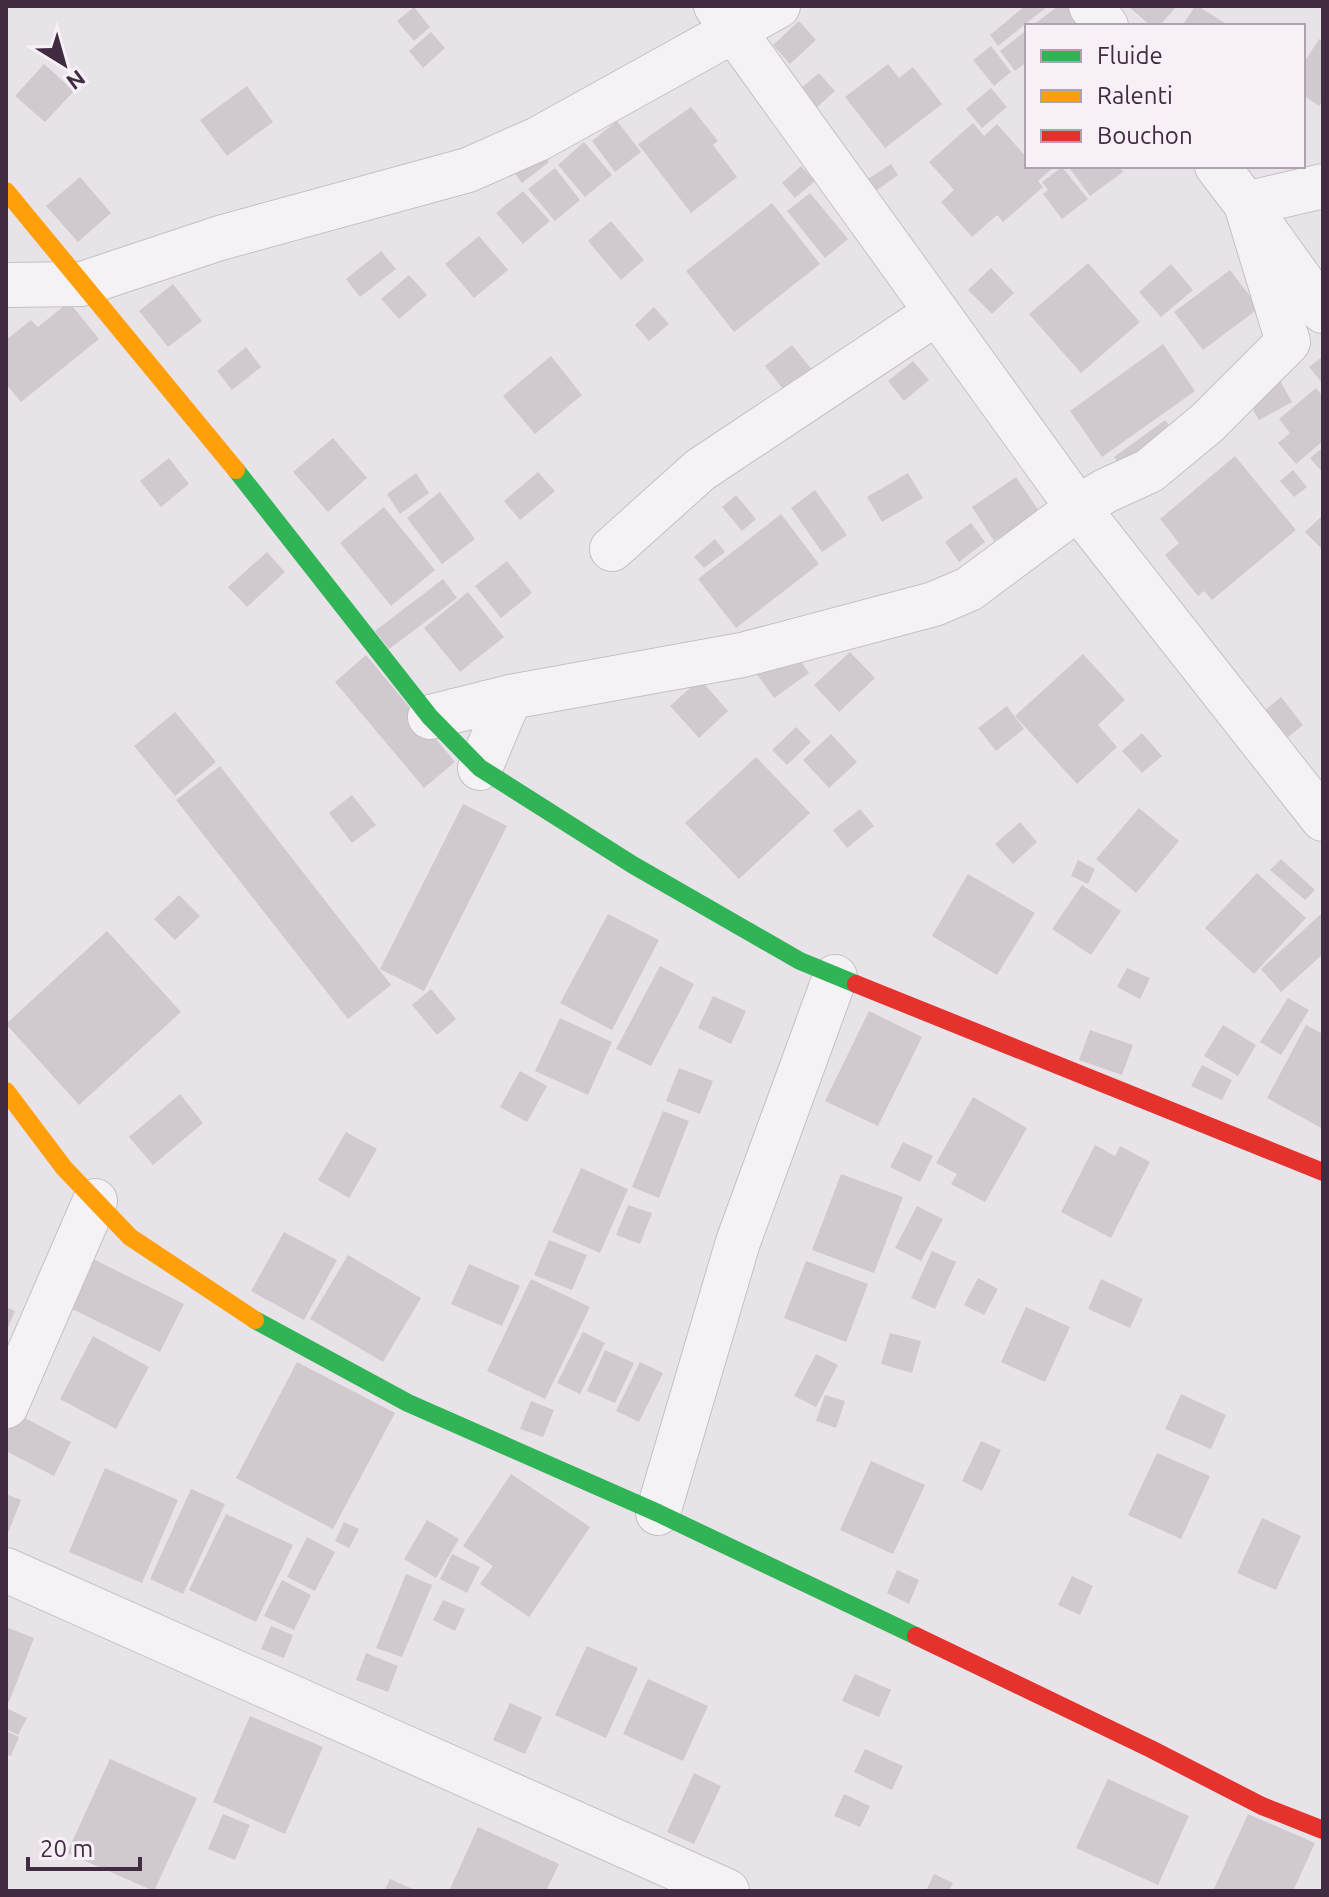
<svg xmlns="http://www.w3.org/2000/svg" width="1329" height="1897" viewBox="0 0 1329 1897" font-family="Ubuntu,sans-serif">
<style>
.building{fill:#d0cad0}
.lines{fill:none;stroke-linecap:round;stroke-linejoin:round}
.street-casing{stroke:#c4c0c4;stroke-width:46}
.street{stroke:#f5f2f5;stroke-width:44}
.fast{stroke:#30b455;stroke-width:18}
.slow{stroke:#ff9f0a;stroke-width:18}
.jam{stroke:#e5322d;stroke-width:18}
</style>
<rect width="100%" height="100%" fill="#e8e3e8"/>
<path class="building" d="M1025,6H1048L998,46L990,35Z
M1058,6H1068L1080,21L1073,26H1032Z
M1128,6H1177L1159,26H1151Z
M1195,6H1198L1229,26H1182Z
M414,7L430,27L414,41L397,21Z
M799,21L816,40L790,64L773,45Z
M1027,30V62L1015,71L1000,51Z
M431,32L445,48L423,68L409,51Z
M1319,39L1323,42V100L1319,106L1303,95V64Z
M991,46L1011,72L994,86L973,60Z
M44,64L74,91L45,122L15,96Z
M888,64L899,78L913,67L942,104L885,148L845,97Z
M819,73L835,91L815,109L799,90Z
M247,86L273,122L227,156L200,120Z
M991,88L1007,107L982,128L966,109Z
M691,107L718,141L713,145L737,177L691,213L638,144Z
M617,121L641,152L615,172L592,141Z
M973,123L984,136L997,124L1027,158V166H1055L1038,181L1043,187L1003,222L997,215L972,237L941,202L954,190L929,162Z
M584,142L612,175L585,197L558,165Z
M536,144L549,162L522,183L508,165Z
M891,164L898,175L873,193L865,181Z
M801,166L815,181L795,198L782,183Z
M1068,166H1119L1123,172L1090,196Z
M1062,167L1088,199L1062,219L1043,194L1048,190L1042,182Z
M555,168L580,200L555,221L528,189Z
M80,177L111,213L78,242L46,206Z
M523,191L550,221L523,244L496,213Z
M810,193L848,239L825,258L787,211Z
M772,203L820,264L734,332L686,271Z
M611,221L644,260L621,280L588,241Z
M479,236L508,270L474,298L445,264Z
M381,251L396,269L360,297L346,279Z
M1088,263L1140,322L1081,373L1029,314Z
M1171,264L1193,290L1161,317L1139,292Z
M991,268L1014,293L992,314L968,290Z
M1230,270L1259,308L1203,350L1174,312Z
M409,275L427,295L399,319L381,299Z
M173,284L202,321L168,347L139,311Z
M69,302L99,339L21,402L6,384V340L31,320L38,327Z
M654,307L669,324L649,341L635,325Z
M1163,344L1195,391L1102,457L1070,411Z
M792,345L821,381L794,403L765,366Z
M246,347L261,367L232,390L217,371Z
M551,356L582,395L535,434L503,396Z
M1323,356V384L1309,367Z
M913,361L929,380L904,401L888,381Z
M1277,375L1292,402L1259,420L1244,394Z
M1316,388L1323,396V441L1296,464L1278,443L1290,433L1279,419Z
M1165,420L1175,433L1124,470L1114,457Z
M333,438L367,478L328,512L293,472Z
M1323,447V473L1310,458Z
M1235,456L1296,530L1212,600L1204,591L1198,596L1165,555L1179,543L1160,519Z
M169,458L189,484L161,507L140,481Z
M1293,470L1307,487L1294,497L1280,481Z
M538,472L555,491L520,520L504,501Z
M416,473L429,493L400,514L387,494Z
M908,473L923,498L882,522L867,497Z
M1016,477L1039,511L994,541L972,507Z
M815,490L847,535L822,552L791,508Z
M440,492L475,539L442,564L407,518Z
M736,495L756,519L742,531L722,507Z
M384,507L435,570L391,606L340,543Z
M781,514L819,564L736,628L698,579Z
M1323,515V550L1305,532Z
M971,523L985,542L959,562L945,542Z
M715,539L725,552L704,568L694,557Z
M267,552L285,572L247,607L228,587Z
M507,561L532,593L501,618L475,586Z
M443,579L457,598L389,649L375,631Z
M468,592L504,637L460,672L424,628Z
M791,647L809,673L774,698L756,673Z
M850,652L875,678L839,712L814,685Z
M1083,654L1125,700L1098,725L1117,747L1077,784L1015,716Z
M366,655L455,762L424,788L335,682Z
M700,679L728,711L699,738L670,706Z
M1281,697L1303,725L1288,737L1265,710Z
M1007,706L1024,729L996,751L978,728Z
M175,712L216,762L175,796L134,746Z
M796,727L811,742L787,765L772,750Z
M1142,733L1162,756L1142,773L1122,751Z
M831,734L857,762L829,788L803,760Z
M756,757L810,813L739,879L685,823Z
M220,766L391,985L348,1019L176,800Z
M352,795L376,825L352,843L329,813Z
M463,804L507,826L424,991L380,969Z
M1139,808L1179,841L1136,893L1096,859Z
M860,809L874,826L847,848L833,830Z
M1020,822L1037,842L1013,864L995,844Z
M1281,859L1315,890L1305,900L1270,870Z
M1078,860L1095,869L1088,884L1071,876Z
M1257,873L1306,918L1254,974L1205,928Z
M968,874L1035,913L997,975L932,936Z
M1082,885L1121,911L1091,955L1052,929Z
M179,895L200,916L175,940L154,919Z
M1323,912V954L1281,992L1261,969Z
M608,914L659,940L612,1030L560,1003Z
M107,931L181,1012L79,1105L6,1024Z
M660,966L694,984L651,1066L616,1049Z
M1127,968L1150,978L1140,999L1117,987Z
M431,989L456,1019L437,1035L412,1005Z
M713,996L746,1011L731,1044L698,1028Z
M1288,998L1309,1010L1281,1055L1260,1042Z
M869,1011L922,1037L878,1126L825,1101Z
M560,1018L612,1042L588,1095L535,1071Z
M1223,1025L1256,1045L1238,1076L1204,1056Z
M1306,1025L1323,1034V1129L1267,1098Z
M1090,1030L1133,1045L1122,1075L1079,1060Z
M1202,1065L1232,1080L1222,1100L1191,1086Z
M679,1068L713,1081L700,1114L666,1101Z
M520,1071L547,1086L527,1122L500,1107Z
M180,1094L203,1123L153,1165L129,1137Z
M973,1097L1027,1128L985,1202L951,1184L957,1174L936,1163Z
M663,1111L689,1121L659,1198L632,1187Z
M346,1132L377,1149L349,1198L318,1180Z
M903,1142L933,1156L920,1182L890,1167Z
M1095,1145L1115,1156L1120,1146L1150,1162L1111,1238L1061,1212Z
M581,1168L628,1189L600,1253L552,1232Z
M841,1174L903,1197L874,1273L812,1250Z
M628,1205L652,1213L640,1244L616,1235Z
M917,1206L943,1219L921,1261L895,1248Z
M284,1232L337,1260L304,1320L251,1291Z
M549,1240L587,1255L572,1290L534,1275Z
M932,1251L956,1262L935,1309L911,1298Z
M348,1255L421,1298L383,1362L310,1319Z
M91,1258L184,1304L160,1352L66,1306Z
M806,1261L868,1284L846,1342L784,1318Z
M469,1264L520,1286L502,1326L451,1304Z
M978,1278L998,1289L984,1315L964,1305Z
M531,1279L590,1307L545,1399L487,1371Z
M1101,1279L1143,1299L1130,1328L1088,1309Z
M6,1307L15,1311L6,1332Z
M1026,1307L1070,1327L1045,1382L1001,1362Z
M583,1332L605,1343L580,1394L557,1383Z
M890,1333L921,1341L912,1373L881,1364Z
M93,1336L149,1367L116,1429L60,1399Z
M605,1350L634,1363L615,1403L587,1391Z
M816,1354L838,1365L816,1407L794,1396Z
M297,1362L395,1413L333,1529L236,1478Z
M640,1362L663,1373L639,1422L616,1411Z
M1181,1394L1226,1415L1211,1449L1165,1429Z
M825,1395L845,1401L836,1428L816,1421Z
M531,1401L554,1410L543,1437L520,1429Z
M17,1414L71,1442L54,1476L6,1451V1435Z
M981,1441L1001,1450L982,1491L962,1481Z
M1157,1453L1210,1476L1181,1539L1128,1515Z
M871,1461L925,1485L893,1554L840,1530Z
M105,1468L178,1500L142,1583L69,1552Z
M511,1474L590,1527L529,1617L480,1584L493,1566L463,1546Z
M191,1489L225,1504L183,1594L150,1579Z
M6,1494L21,1500L6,1538Z
M226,1514L293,1545L256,1622L189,1590Z
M1262,1518L1301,1536L1276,1590L1237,1573Z
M427,1520L459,1539L436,1578L404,1559Z
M344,1522L359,1529L349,1548L335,1541Z
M307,1537L335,1552L315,1591L287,1577Z
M452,1554L480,1567L467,1593L440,1579Z
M897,1570L919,1580L909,1604L887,1593Z
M406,1574L432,1585L402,1657L376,1648Z
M1072,1576L1093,1586L1080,1615L1058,1605Z
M282,1580L311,1595L294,1630L264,1616Z
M443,1600L465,1609L455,1631L433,1620Z
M271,1626L293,1635L284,1658L261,1649Z
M6,1627L34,1638L9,1702L6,1700Z
M587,1646L638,1668L606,1738L555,1715Z
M366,1653L398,1666L388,1692L356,1680Z
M855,1674L891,1690L879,1717L842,1701Z
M648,1679L708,1706L683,1761L623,1734Z
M510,1703L542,1717L525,1754L493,1740Z
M6,1708L27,1718L18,1735L6,1729Z
M250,1716L323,1747L285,1834L213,1802Z
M6,1731L19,1737L11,1756L6,1754Z
M865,1749L903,1766L892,1790L854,1772Z
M110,1759L197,1798L154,1891L67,1853Z
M694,1773L721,1786L694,1844L667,1832Z
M1108,1779L1189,1816L1158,1885L1076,1848Z
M844,1794L870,1806L860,1827L834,1816Z
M223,1814L250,1825L235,1860L208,1849Z
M1248,1814L1315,1843L1293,1891H1213Z
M478,1827L559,1864L546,1891H449Z
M934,1874L953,1883L949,1891H926Z
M390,1879L417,1891H384Z"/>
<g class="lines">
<defs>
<path id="street" d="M716,6L1078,508L1323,819
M1091,6L1106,26
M1323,186L1246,204L1323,311
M6,285L82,284L220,238L468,170L538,139L778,6
M612,549L700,470L936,313
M430,717L510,697L742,655L934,604L969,589L1078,508L1105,491L1149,471L1207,423L1288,342L1246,204L1217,166
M480,768L510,697
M6,1406L95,1201
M658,1513L738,1242L835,977
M6,1570L727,1891"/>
</defs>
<use href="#street" class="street-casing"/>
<use href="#street" class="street"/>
<path class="fast" d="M236,470L430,717L480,768L633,865L800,961L856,984
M255,1320L408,1403L658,1513L916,1636"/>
<path class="slow" d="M6,191L236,470
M6,1091L64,1168L130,1237L255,1320"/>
<path class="jam" d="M856,984L1323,1172
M916,1636L1151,1749L1262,1806L1323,1830"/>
</g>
<rect width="1329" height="1897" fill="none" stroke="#402b40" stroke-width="16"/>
<rect x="1025" y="24" width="280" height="144" fill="#f7f1f7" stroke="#aea2ae" stroke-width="2"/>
<rect x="1041" y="50" width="40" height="12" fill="#30b455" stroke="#aea2ae" stroke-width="2"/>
<text x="1097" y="64" font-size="24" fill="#402b40">Fluide</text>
<rect x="1041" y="90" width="40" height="12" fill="#ff9f0a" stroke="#aea2ae" stroke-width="2"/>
<text x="1097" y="104" font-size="24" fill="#402b40">Ralenti</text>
<rect x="1041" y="130" width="40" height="12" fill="#e5322d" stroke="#aea2ae" stroke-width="2"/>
<text x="1097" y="144" font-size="24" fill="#402b40">Bouchon</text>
<g transform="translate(64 64) rotate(143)" stroke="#f7f1f7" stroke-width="6" paint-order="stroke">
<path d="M0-6L14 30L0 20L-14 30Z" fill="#402b40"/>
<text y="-12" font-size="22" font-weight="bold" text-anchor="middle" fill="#402b40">N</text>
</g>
<path d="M28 1857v12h112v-12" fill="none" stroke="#402b40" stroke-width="4"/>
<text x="40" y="1857" font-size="24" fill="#402b40" stroke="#f7f1f7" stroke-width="6" paint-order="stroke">20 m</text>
</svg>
